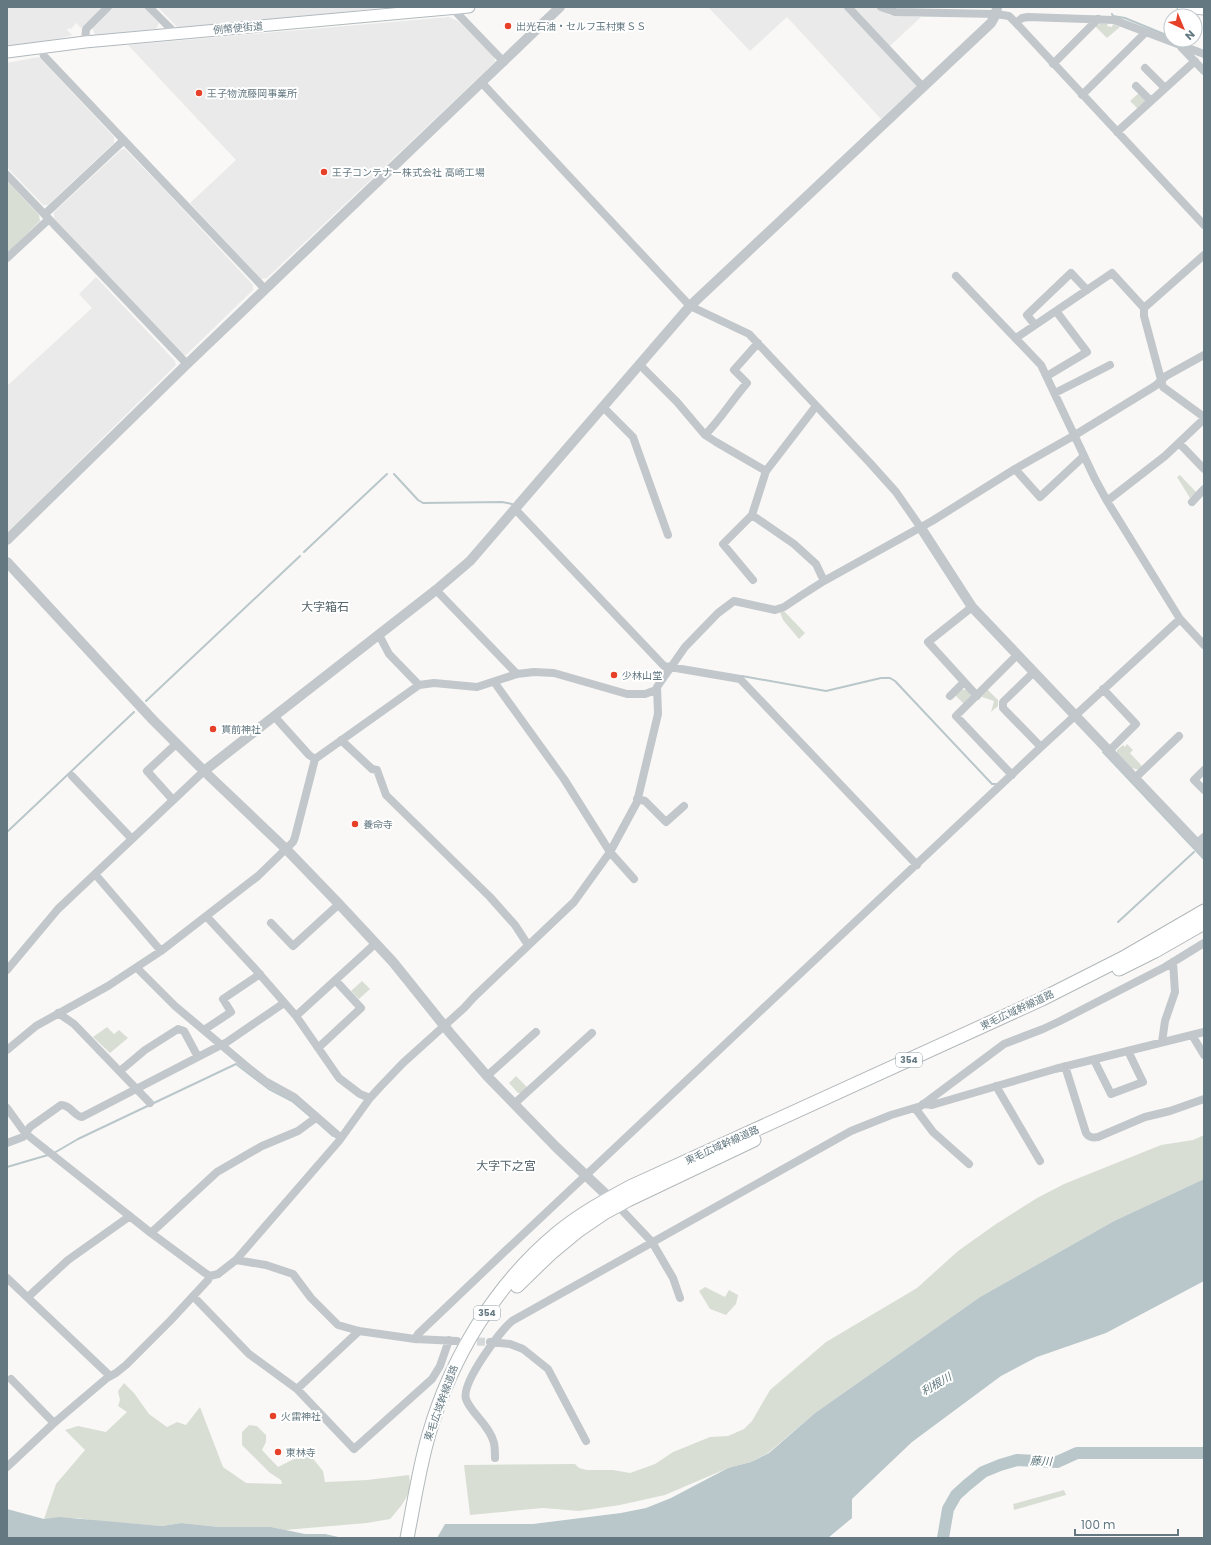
<svg xmlns="http://www.w3.org/2000/svg" width="1211" height="1545" viewBox="0 0 1211 1545" font-family="Poppins,'Noto Sans JP',sans-serif">
<style>
.built{fill:#e9eae9}
.green{fill:#d9ded5}
.water{fill:#b9c7ca}
.lines{fill:none;stroke-linecap:round;stroke-linejoin:round}
.stream{stroke:#b9c7ca;stroke-width:2}
.river{stroke:#b9c7ca;stroke-width:12}
.minor-tunnel{stroke:#d4d8d9;stroke-width:8;stroke-dasharray:8 4;stroke-linecap:butt}
.secondary-casing{stroke:#b1b9bd;stroke-width:13}
.trunk-casing{stroke:#b2b8bb;stroke-width:15}
.minor{stroke:#c1c7ca;stroke-width:8}
.tertiary{stroke:#c1c7ca;stroke-width:10}
.secondary{stroke:#fff;stroke-width:11}
.trunk{stroke:#fff;stroke-width:13}
.poi-dot{fill:#e64029;stroke:#fff;stroke-width:1.5}
.labels{text-anchor:middle;dominant-baseline:central;stroke-width:4;stroke-linejoin:round;paint-order:stroke}
.shield{fill:#fff;stroke:#92a0a7;stroke-width:1}
.shield-label{font-size:9px;font-weight:bold;fill:#637881}
.poi-label{font-size:10px;fill:#637881;stroke:#fff;text-anchor:start}
.street-label{font-size:10px;fill:#637881;stroke:#fff}
.water-label{font-size:11px;font-style:italic;fill:#5e777c;stroke:#fff}
.quarter-label{font-size:12px;fill:#55656c;stroke:#fff}
</style>
<rect width="100%" height="100%" fill="#f9f8f6"/>
<path class="built" d="M7,7H104L81,28L76,23L71,29L69,28L67,30L72,35L62,38L7,48Z
M114,7H144L159,23L156,29L95,35L92,27Z
M158,7H393L180,28L177,27Z
M708,7H844L917,86L881,119L787,17L750,51Z
M852,7H875L889,15L921,17L890,46Z
M449,17L458,21L494,56L495,62L267,278L261,279L190,203L236,160L128,45Z
M39,57L114,137V143L48,205H43L7,167V63Z
M122,149H125L165,190L253,285V290L186,355H181L54,218V212Z
M96,277L175,361L176,365L7,533V386L92,308L79,294Z"/>
<path class="green" d="M1100,24H1108L1107,26L1112,27L1113,24L1120,27L1107,38L1095,26Z
M1140,92L1145,98V102L1138,109L1130,101Z
M7,181L39,215L40,221L7,253Z
M1180,475L1196,492L1190,498L1177,477Z
M784,611L805,633L799,639L783,620L780,612Z
M961,689L967,690L972,695L965,705L955,695Z
M987,689L998,700V706L991,712L994,701L979,696Z
M1127,744L1133,750L1130,753L1142,766L1139,770L1132,768L1117,753V750L1123,745L1125,747Z
M362,981L370,989L359,999L351,991Z
M107,1027L114,1034L119,1030L128,1038L110,1053L93,1037Z
M516,1076L528,1088L522,1093H518L509,1083Z
M1204,1135V1179L1114,1221L980,1297L815,1413L768,1453L751,1462L728,1468L665,1495L620,1505L579,1511L543,1508L470,1515L464,1465L575,1464L579,1468L587,1470H613L630,1473L655,1464L673,1452L710,1437L728,1436L744,1429L752,1421L770,1390L826,1342L917,1288L958,1251L996,1224L1037,1198L1064,1184L1161,1145L1193,1140Z
M705,1287L725,1297L729,1290L738,1295L736,1304L726,1315L710,1309L699,1291Z
M124,1383L134,1393L149,1414L167,1427L177,1422L186,1425L200,1407L223,1467L246,1483L282,1484L281,1480L270,1473L242,1445V1432L249,1425L257,1426L266,1435V1442L262,1450L278,1467L304,1454L310,1455L323,1471L325,1482L367,1480L409,1475C413,1494 402,1505 390,1519L367,1523L285,1530L271,1527H219L181,1523L162,1526L97,1521L78,1518L44,1519L56,1484L85,1450L65,1430L78,1426L106,1432L127,1412L118,1406L120,1400L118,1391Z
M1064,1490L1066,1495L1014,1510L1013,1504Z"/>
<path class="water" d="M1204,1179V1281L1106,1333L1037,1357L1001,1376L912,1442L852,1499V1518L828,1538H437L445,1524H533L621,1513L646,1508L671,1498L728,1468L751,1462L769,1453L815,1413L980,1297L1114,1221Z
M7,1509L44,1519L59,1517L162,1526L181,1523L219,1527H271L305,1534H325L343,1538H7Z"/>
<g class="lines">
<path class="stream" d="M1112,14L1113,16L1125,18L1171,37
M1179,40L1188,44
M394,474L418,500L423,503L502,502L512,504
M304,552L387,474
M742,676L826,691L881,678H890L895,681L992,784H996
M146,701L300,556
M1103,752L1204,859
M7,832L134,712
M1118,922L1194,852
M316,1121L333,1136
M54,1153L78,1139L236,1064L269,1089L292,1101L312,1118
M7,1167L48,1155"/>
<path class="river" d="M943,1538L948,1509L956,1495L967,1485L983,1472L1000,1465L1017,1460L1057,1462L1077,1453H1204"/>
<path class="minor-tunnel" d="M465,1341L488,1342"/>
<defs>
<path id="secondary" d="M1183,7L1204,9
M7,52L85,42L469,7"/>
<path id="trunk" d="M1119,969L1155,951L1204,923
M517,1286L550,1254L579,1230L604,1213L628,1200L754,1140
M407,1538C414,1503 419,1468 429,1434C451,1358 495,1285 556,1234C579,1215 604,1201 630,1187L1042,999L1123,958L1204,911"/>
</defs>
<use href="#secondary" class="secondary-casing"/>
<use href="#trunk" class="trunk-casing"/>
<path class="minor" d="M149,7L176,34
M848,7L923,87
M881,7L895,12L996,14L1009,16L1016,23L1022,18L1028,17L1114,20L1204,54
M453,9L504,62
M1016,23L1204,225
M85,42L86,29L108,7
M1181,47L1204,71
M42,48L44,56L265,289
M1053,64L1098,19
M1145,68L1165,88
M482,83L690,306L749,334L870,463L896,492L921,528
M1136,86L1151,101
M1082,95L1146,32
M1117,132L1195,61
M7,175L187,364
M45,214L124,140
M1204,255L1144,308V316L1163,387L1204,417
M7,258L49,219
M956,276L1041,365L1095,479L1107,501L1180,619L1204,645
M1035,325L1027,315L1071,273L1087,290
M1016,338L1112,273L1144,308
M640,365L677,402L705,435L716,442L766,471
M1047,376L1087,352L1056,311
M1055,393L1110,365
M604,408L633,437L668,535
M705,435C721,419 732,400 747,383L734,370L758,343
M1179,443L1204,469
M1015,469L1040,497L1084,456
M1107,501L1165,456L1204,419
M1192,502L1204,489
M515,509L664,666L740,679L917,865
M752,515L794,544L816,564L824,581
M753,580L723,544L752,515L766,471L816,406
M436,590L517,674
M972,607L928,642L977,696
M379,635L389,654L419,685
M1034,672L1003,702V708L1041,747
M496,681L497,686L564,779L610,852L634,879
M1103,689L1136,724L1109,751
M950,696L964,682
M274,716L309,755L315,759
M341,740L372,769L377,770L386,795L490,897L515,925L528,945
M1204,770L1194,780L1204,790
M1012,775L956,716L1017,655
M72,776L132,839
M1135,778L1179,736
M637,799L645,801L666,822L684,806
M173,800L147,771L176,744
M1197,843L1204,837
M95,874L161,951
M207,917L257,971L296,1016L339,1078L360,1094L370,1098
M271,923L293,946L339,904
M137,968L175,1006L251,1070L265,1081L294,1097L341,1138
M7,970L58,909L204,771
M58,1013L74,1024L150,1103
M296,1016L376,943
M204,1030L231,1012L223,999L260,974
M1192,1035L1204,1055
M1162,1042L1165,1021L1175,992L1173,962
M318,1048L361,1008L336,981
M7,1050L36,1026L108,986L161,951L258,876L293,842L295,837L315,759L419,685L434,683L477,687L517,674L534,672L554,673L627,694H645L656,690
M1094,1060L1111,1094L1143,1082L1128,1051
M1065,1066L1086,1133C1089,1138 1093,1138 1098,1137L1145,1117L1170,1111L1204,1099
M120,1071L145,1050L178,1029L184,1031L198,1057
M487,1076L536,1032
M996,1086L1040,1161
M514,1104L592,1033
M923,1104L932,1105L1055,1069L1204,1032
M7,1108L25,1133L35,1141L151,1233L205,1273L210,1276L218,1274L236,1260L339,1141L370,1098L380,1087L403,1063L464,1008L474,997L574,902L610,852L637,802L658,714L657,687L685,647L718,613L734,601L775,610L784,607L802,595L824,581L932,521L1015,469L1075,435L1155,386L1166,376L1204,355
M915,1108L933,1132L969,1164
M7,1143L23,1137L30,1127L61,1105C71,1105 73,1115 82,1117L227,1042L284,1003
M618,1206L652,1242L673,1278L680,1298
M151,1233L217,1172L262,1146L298,1131L317,1117
M236,1260L266,1265L293,1274L311,1298L338,1325L359,1331L415,1339L457,1341
M7,1278L110,1376
M193,1296L249,1354L297,1389L354,1449L432,1379L440,1366L449,1340
M28,1297L68,1260L130,1216
M415,1339L418,1334L500,1256L1041,747L1180,619
M490,1342L510,1344L523,1349L548,1369L586,1441
M11,1379L54,1423
M297,1389L359,1331
M495,1458C495,1453 495,1448 494,1443C491,1431 481,1421 474,1412C471,1408 467,1403 466,1399C461,1383 500,1331 512,1321L851,1131L891,1115L921,1106L1004,1044L1043,1029L1060,1021L1165,967L1204,943
M7,1467L54,1423L107,1378L116,1373L126,1365L170,1321L208,1280L210,1276"/>
<path class="tertiary" d="M921,528L972,607L1204,851
M7,540L187,364L560,7
M7,562L153,720L204,771L286,849L339,904L393,962L450,1033L487,1076L556,1147L615,1203
M204,771L436,590L470,561L690,306L991,23L996,14L997,7"/>
<use href="#secondary" class="secondary"/>
<use href="#trunk" class="trunk"/>
</g>
<g class="poi-dot">
<circle cx="508" cy="26" r="4"/>
<circle cx="199" cy="93" r="4"/>
<circle cx="324" cy="172" r="4"/>
<circle cx="614" cy="675" r="4"/>
<circle cx="213" cy="729" r="4"/>
<circle cx="355" cy="824" r="4"/>
<circle cx="273" cy="1416" r="4"/>
<circle cx="278" cy="1452" r="4"/>
</g>
<g class="labels">
<g class="shield">
<rect x="896" y="1053" width="26" height="14" rx="3"/>
<rect x="474" y="1306" width="26" height="14" rx="3"/>
</g>
<g class="shield-label">
<text x="909" y="1060">354</text>
<text x="487" y="1313">354</text>
</g>
<g class="poi-label">
<text x="516" y="26">出光石油・セルフ玉村東ＳＳ</text>
<text x="207" y="93">王子物流藤岡事業所</text>
<text x="332" y="172">王子コンテナー株式会社 高崎工場</text>
<text x="622" y="675">少林山堂</text>
<text x="221" y="729">貫前神社</text>
<text x="363" y="824">養命寺</text>
<text x="281" y="1416">火雷神社</text>
<text x="286" y="1452">東林寺</text>
</g>
<g class="street-label">
<text transform="translate(238 28) rotate(-5)">例幣使街道</text>
<text transform="translate(1017 1010) rotate(-25)">東毛広域幹線道路</text>
<text transform="translate(722 1145) rotate(-24)">東毛広域幹線道路</text>
<text transform="translate(441 1403) rotate(-70)">東毛広域幹線道路</text>
</g>
<g class="water-label">
<text transform="translate(936 1384) rotate(-30)">利根川</text>
<text transform="translate(1041 1461) rotate(2)">藤川</text>
</g>
<g class="quarter-label">
<text x="325" y="606">大字箱石</text>
<text x="506" y="1165">大字下之宮</text>
</g>
</g>
<rect width="1211" height="1545" fill="none" stroke="#637881" stroke-width="16"/>
<g transform="translate(1183 28) rotate(136)"><circle r="19" fill="#ffffff" stroke="#c1c9cd"/>
<path d="M0-3L7 15L0 10L-7 15Z" fill="#e64029"/>
<text y="-6" font-size="11" font-weight="bold" text-anchor="middle" fill="#637881">N</text>
</g>
<path d="M1075 1529v6h103v-6" fill="none" stroke="#637881" stroke-width="2"/>
<text x="1081" y="1529" font-size="12" fill="#637881" stroke="#ffffff" stroke-width="3" paint-order="stroke">100 m</text>
</svg>
